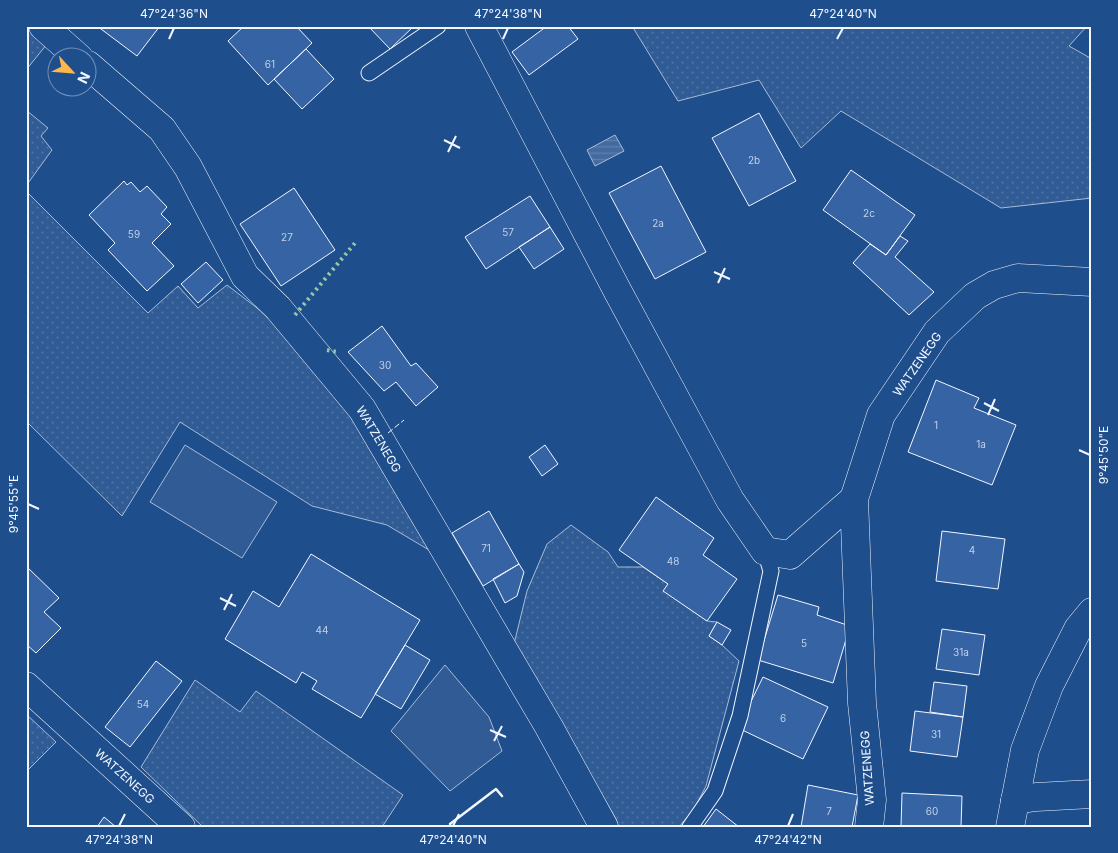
<svg xmlns="http://www.w3.org/2000/svg" width="1118" height="853" viewBox="0 0 1118 853" font-family="Inter,sans-serif">
<style>
.grass{fill:url(#grass-dots);stroke:#a8bbd7}
.built{fill:#305b95;stroke:#a8bbd7}
.water{fill:url(#water-rules);stroke:#a8bbd7}
.building{fill:#3563a3;stroke:#f2f6ff}
.lines{fill:none;stroke-linecap:round;stroke-linejoin:round}
.lane-casing{stroke:#f2f6ff;stroke-width:17}
.street-casing{stroke:#f2f6ff;stroke-width:29}
.secondary-casing{stroke:#f2f6ff;stroke-width:29}
.lane{stroke:#1f4e8c;stroke-width:15}
.street{stroke:#1f4e8c;stroke-width:28}
.secondary{stroke:#1f4e8c;stroke-width:28}
.hedge{stroke:#97c8a6;stroke-width:4;stroke-dasharray:2.5 4;stroke-linecap:butt}
.fence{stroke:#f2f6ff;stroke-width:1;stroke-dasharray:6 2.5;stroke-linecap:butt}
.wall{stroke:#f2f6ff;stroke-width:2.5}
.ticks{fill:none;stroke:#f2f6ff;stroke-width:2}
.labels{text-anchor:middle;dominant-baseline:central;stroke-width:4;stroke-linejoin:round;paint-order:stroke}
.number-label{font-size:10px;fill:#c3d1e8}
.street-label{font-size:12px;fill:#f2f6ff;stroke:#1f4e8c}
.neatline{fill:none;stroke:#f2f6ff;stroke-width:2}
.ticks-label{font-size:12px;text-anchor:middle;fill:#f2f6ff}
</style>
<defs>
<pattern id="grass-dots" width="8" height="8" patternUnits="userSpaceOnUse" patternTransform="scale(1.25)"><rect width="8" height="8" fill="#305b95"/><path d="M2 2h.1M6 6h.1" fill="none" stroke="#4e73a5" stroke-width="1.8" stroke-linecap="round"/></pattern>
<pattern id="water-rules" width="6" height="5" patternUnits="userSpaceOnUse" patternTransform="scale(1.25)"><rect width="6" height="5" fill="#446ba0"/><path d="M0 2.5h6" fill="none" stroke="#5f81ae"/></pattern>
</defs>
<rect width="100%" height="100%" fill="#1f4e8c"/>
<path class="grass" d="M26,26H28L47,44L26,70Z
M632,26H1087L1069,46L1092,59V198L1001,208L841,111L801,148L759,80L678,101Z
M26,110L48,128L41,136L52,150L26,186Z
M26,191L148,313L178,286L198,308L227,285L265,314L352,414L434,553L387,525L312,506L180,422L122,516L26,421Z
M571,525L608,552L618,567H643L668,584L664,591L707,621L717,622L709,636L722,645L739,661L706,786L694,809L679,827H619L616,819L514,644L527,591L547,544Z
M195,680L240,712L256,691L403,795L382,827H203L141,767Z
M26,714L56,742L26,772Z"/>
<path class="built" d="M185,445L277,502L242,558L150,502Z
M445,665L489,717L502,751L450,791L391,731Z"/>
<path class="water" d="M615,135L624,151L595,166L587,150Z"/>
<path class="building" d="M97,26H160L137,56Z
M244,26H296L312,43L268,85L228,41Z
M368,26H414L390,49Z
M547,26H568L578,39L529,75L512,52Z
M306,49L334,79L302,109L274,79Z
M759,113L796,181L749,206L712,138Z
M661,166L706,252L655,279L609,193Z
M851,170L915,215L886,255L823,210Z
M124,181L127,185L131,182L140,192L147,186L167,207L161,214L171,224L152,243L174,266L147,291L108,250L115,243L89,215Z
M294,188L335,250L281,286L240,224Z
M530,196L550,227L486,269L465,237Z
M550,227L564,249L534,269L519,247Z
M900,236L908,241L895,257L934,292L909,315L853,263L870,244L886,255Z
M206,262L223,280L198,303L181,284Z
M382,326L411,366L416,363L438,387L416,406L396,382L384,391L348,352Z
M936,380L979,398L974,408L1016,425L992,485L908,452Z
M545,445L558,464L542,476L529,457Z
M656,497L714,538L703,555L737,579L707,621L663,591L668,584L619,550Z
M489,511L519,564L483,586L452,533Z
M942,531L1005,539L998,589L936,581Z
M311,554L420,620L361,718L312,689L317,681L302,672L296,683L225,639L253,591L279,607Z
M519,564L524,572L517,596L505,603L493,579Z
M26,566L59,598L44,612L61,628L36,653L26,644Z
M778,595L819,607L817,615L850,626L833,683L758,660Z
M717,622L731,630L722,645L709,636Z
M942,629L985,635L979,675L936,669Z
M405,645L430,660L401,709L375,694Z
M156,661L182,681L130,747L105,727Z
M763,677L828,707L803,759L738,728Z
M934,682L967,686L963,717L930,712Z
M915,711L963,717L957,757L910,751Z
M808,785L858,795L852,827H801Z
M902,793L962,796L961,827H901Z
M716,809L739,827H703Z
M104,817L116,827H97Z"/>
<g class="lines">
<defs>
<path id="lane" d="M369,73L438,26
M690,827L715,791L740,716L771,571L765,551"/>
<path id="street" d="M43,26L79,58
M479,26L617,290L730,500L765,551L790,555L854,499
M88,65L162,129L188,167L245,276L278,308L362,409L549,727L604,827
M26,686L181,827
M1015,800L1036,797L1092,794
M869,827L872,800L862,703L854,499L881,415L937,332L975,296L994,285L1018,278L1092,282"/>
<path id="secondary" d="M1010,827L1025,750L1049,686L1078,629L1092,612"/>
</defs>
<use href="#lane" class="lane-casing"/>
<use href="#street" class="street-casing"/>
<use href="#secondary" class="secondary-casing"/>
<use href="#lane" class="lane"/>
<use href="#street" class="street"/>
<use href="#secondary" class="secondary"/>
<path class="hedge" d="M295,315L355,243
M327,350L338,352"/>
<path class="fence" d="M388,433L404,420"/>
<path class="wall" d="M450,824L496,789L502,796"/>
</g>
<path class="ticks" d="M169,39L174,28M503,39L508,28M837,39L843,28M444,140L460,148M448,152L456,136M714,272L730,279M718,283L725,268M984,403L999,411M988,415L995,399M1079,450L1090,455M28,504L39,509M220,598L236,606M224,610L232,594M490,730L506,737M494,741L502,726M119,826L125,814M453,826L459,814M788,826L793,814"/>
<g class="labels">
<g class="number-label">
<text x="270" y="64">61</text>
<text x="754" y="160">2b</text>
<text x="869" y="213">2c</text>
<text x="658" y="223">2a</text>
<text x="508" y="232">57</text>
<text x="134" y="234">59</text>
<text x="287" y="237">27</text>
<text x="385" y="365">30</text>
<text x="936" y="425">1</text>
<text x="981" y="444">1a</text>
<text x="486" y="548">71</text>
<text x="972" y="550">4</text>
<text x="673" y="561">48</text>
<text x="322" y="630">44</text>
<text x="804" y="643">5</text>
<text x="961" y="652">31a</text>
<text x="143" y="704">54</text>
<text x="783" y="718">6</text>
<text x="936" y="734">31</text>
<text x="829" y="811">7</text>
<text x="932" y="811">60</text>
</g>
<g class="street-label">
<text transform="translate(917 364) rotate(-55)">WATZENEGG</text>
<text transform="translate(379 439) rotate(59)">WATZENEGG</text>
<text transform="translate(867 768) rotate(-94)">WATZENEGG</text>
<text transform="translate(125 776) rotate(42)">WATZENEGG</text>
</g>
</g>
<rect width="1118" height="853" fill="none" stroke="#1f4e8c" stroke-width="55"/>
<g transform="translate(72 72) rotate(116)"><circle r="24" fill="#1f4e8c" stroke="#7391ba"/>
<path d="M0-4L9 19L0 12L-9 19Z" fill="#ffb74d"/>
<text y="-8" font-size="14" font-weight="bold" text-anchor="middle" fill="#f2f6ff">N</text>
</g>
<rect x="28" y="28" width="1062" height="798" class="neatline"/>
<g class="ticks-label">
<text x="174" y="18">47°24'36"N</text>
<text x="508" y="18">47°24'38"N</text>
<text x="843" y="18">47°24'40"N</text>
<text transform="translate(1104 455) rotate(-90)" y="4">9°45'50"E</text>
<text transform="translate(14 504) rotate(-90)" y="4">9°45'55"E</text>
<text x="119" y="844">47°24'38"N</text>
<text x="453" y="844">47°24'40"N</text>
<text x="788" y="844">47°24'42"N</text>
</g>
</svg>
